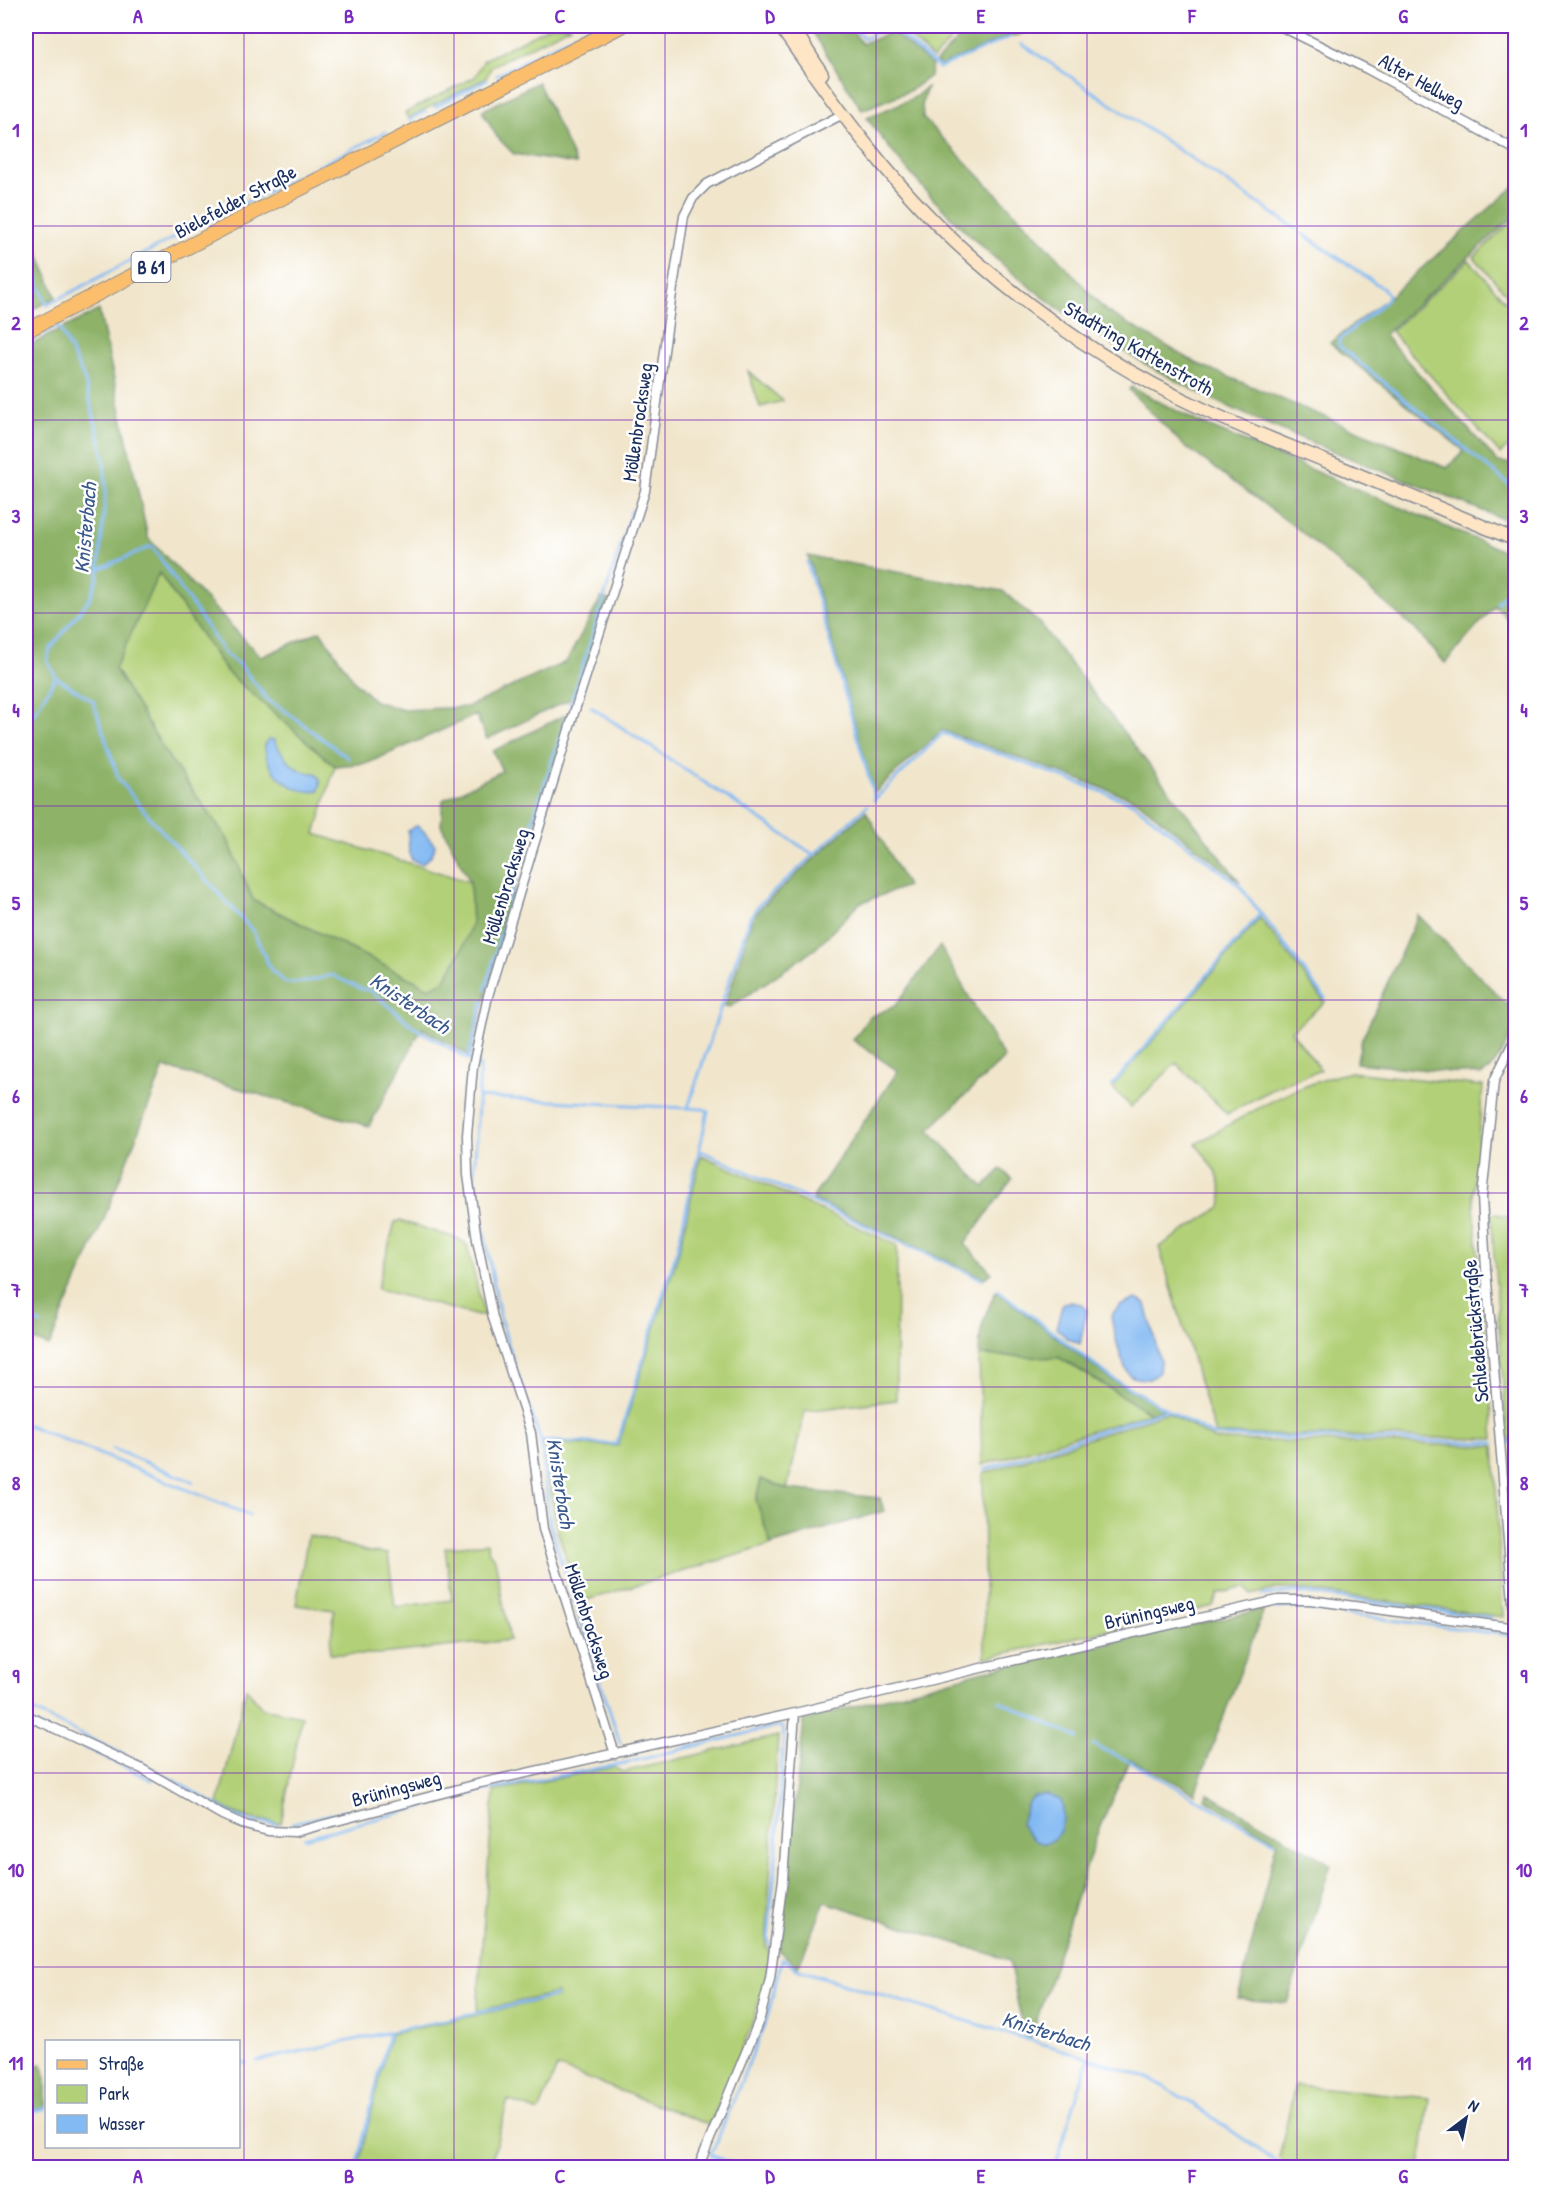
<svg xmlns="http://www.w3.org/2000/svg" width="1541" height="2193" viewBox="0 0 1541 2193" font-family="'Patrick Hand',sans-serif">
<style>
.green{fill:#b2d077;stroke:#66806a;stroke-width:1.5}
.forest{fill:#8db268;stroke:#547063;stroke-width:1.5}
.water{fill:#84baf3;stroke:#5074a8;stroke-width:1.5}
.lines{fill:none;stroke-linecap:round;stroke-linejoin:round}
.stream{stroke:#84baf3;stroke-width:3}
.street-casing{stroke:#868a95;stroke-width:11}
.secondary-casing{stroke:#868a95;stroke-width:15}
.primary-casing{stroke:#868a95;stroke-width:16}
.street{stroke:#fff;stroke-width:8}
.secondary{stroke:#fde5c5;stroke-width:12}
.primary{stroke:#fabe6d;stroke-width:14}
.grid{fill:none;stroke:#7b2cbf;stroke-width:1.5;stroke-opacity:0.55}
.labels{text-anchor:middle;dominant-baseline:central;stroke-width:5;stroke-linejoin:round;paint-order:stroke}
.shield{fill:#fff;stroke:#5f6d8e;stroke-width:1.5}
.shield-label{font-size:18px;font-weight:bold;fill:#1b2f5e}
.street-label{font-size:20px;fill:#1b2f5e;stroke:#fff}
.water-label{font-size:21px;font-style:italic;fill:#3a598b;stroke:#fff}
.neatline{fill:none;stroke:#7b2cbf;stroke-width:2}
.grid-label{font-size:20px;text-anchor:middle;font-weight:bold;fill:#7b2cbf}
</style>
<rect width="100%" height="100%" fill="#fff"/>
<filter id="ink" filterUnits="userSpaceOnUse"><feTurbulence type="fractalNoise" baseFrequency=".0167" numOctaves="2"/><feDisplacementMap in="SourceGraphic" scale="12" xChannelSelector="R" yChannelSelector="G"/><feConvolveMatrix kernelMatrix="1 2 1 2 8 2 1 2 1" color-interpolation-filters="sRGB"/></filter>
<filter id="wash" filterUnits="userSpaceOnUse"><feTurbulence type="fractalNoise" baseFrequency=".008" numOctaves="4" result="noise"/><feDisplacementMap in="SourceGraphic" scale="24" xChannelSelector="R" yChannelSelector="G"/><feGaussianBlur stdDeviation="1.35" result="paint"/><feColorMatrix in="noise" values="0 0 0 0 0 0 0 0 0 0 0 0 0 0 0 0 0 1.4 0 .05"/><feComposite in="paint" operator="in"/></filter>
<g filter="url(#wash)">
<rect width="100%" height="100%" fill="#f1e6cc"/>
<path class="green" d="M550,26H571L492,66L486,78L408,118L405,113L475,77L484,60Z
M910,26H934L950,41L933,59L905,32Z
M1515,218V304L1474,257Z
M1469,260L1515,312V440L1500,454L1391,331Z
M748,371L783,401L760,407Z
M159,573L227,672L335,766L315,834L470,882L472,923L462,949L444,981L429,988L253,900L227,838L169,758L114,669Z
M1260,918L1325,1002L1291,1031L1321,1070L1276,1087L1227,1114L1176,1063L1131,1107L1112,1087Z
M1351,1072L1483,1086L1473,1195L1494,1439L1215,1434L1159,1247L1221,1207C1226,1181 1211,1164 1196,1144C1245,1115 1295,1084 1351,1072Z
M701,1155L897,1245L896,1400L805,1411L787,1489L761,1480L756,1499L771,1545L580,1602L556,1526L544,1443L618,1446L679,1251Z
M1491,1213L1515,1218V1440L1507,1439Z
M400,1221L459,1239L467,1245L484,1315L478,1316L377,1289L395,1222Z
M979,1355L1060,1358L1150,1413L982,1465Z
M1168,1412L1215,1440L1494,1446L1503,1617L1295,1589H1276L1251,1595L1245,1587L1218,1594L1213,1606L985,1658L983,1474Z
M308,1535L370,1552L388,1554L395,1607L452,1600L445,1548L487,1543L489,1552L495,1559L510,1640L380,1654H330L334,1610L296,1605Z
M246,1688L262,1708L302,1716L281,1823C254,1820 241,1818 218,1804Z
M778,1736L766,1947L771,1953C761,2013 734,2069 710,2125L557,2067L539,2112L508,2100L490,2167L358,2168L390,2034L557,1997V1993L477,2011L494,1791L614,1767L623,1772Z
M1295,2085L1429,2098L1420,2167H1292L1279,2158Z"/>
<path class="forest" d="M809,26H849L862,44L892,32L932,65L930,76L911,90L862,110Z
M970,26H1041L1014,37L1010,35L941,66L936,62Z
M538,82L576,164L514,154L497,137L482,111Z
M927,87L922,103L923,118L1048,247L1106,311L1198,364L1447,468L1464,451L1330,343L1389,297L1515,186V215L1384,335L1498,462L1515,464V524C1423,486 1329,452 1238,411C1093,346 959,248 867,118L915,97Z
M26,221L56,297L26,313Z
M99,310L148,538L261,657L320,631L355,682L375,701L403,710L467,707L566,662L601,598L609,600L579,695L487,739L476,715L368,763L335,766L227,672L159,573L115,669L169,758L227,838L253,900L429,988L444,981L462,949L472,923L470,882L441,825L443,800L502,771L493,751L573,711L525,852L470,1056L422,1028L369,1126L164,1067L103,1221L49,1346L26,1337V347Z
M1131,387L1196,421L1515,556V626L1495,606L1445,663L1414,628L1299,530L1182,444L1129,390Z
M808,556L1003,591L1039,623L1240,882L1136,800L942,730L874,793Z
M866,811L907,886L860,903L815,949L730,1007L725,1006L752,919L762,906Z
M1418,915L1515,1012C1516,1032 1499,1064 1482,1075L1356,1063L1362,1039Z
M940,946L1004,1058L929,1130L984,1187L1001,1169L1012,1179L965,1244L992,1273L984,1278L812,1199L898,1071L853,1040L869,1017L895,1006Z
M996,1291L1111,1379L1165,1408L1150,1413L1060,1358L979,1355C979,1328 985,1314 996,1291Z
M761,1479L787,1489L880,1498L884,1511L771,1545L756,1500Z
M1264,1609L1195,1793L1130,1759L1098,1831L1031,2038L1024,2035L1009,1960L825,1902L798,1967L779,1951L804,1720L984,1671Z
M1207,1793L1331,1864L1287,2003L1238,1999L1277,1841L1205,1799Z
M42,2064L46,2078V2107L26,2112L32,2167H26V2067Z"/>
<path class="water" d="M269,739L274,740C283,757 295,774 315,773C321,778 322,783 318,791C292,795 265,771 265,745Z
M415,826L420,827L435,845C434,855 429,858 422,864L412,860L409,853L408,831Z
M1136,1299L1146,1304L1160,1361L1159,1372L1150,1379C1144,1379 1137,1379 1131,1376C1123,1372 1112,1325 1111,1315L1120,1306Z
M1070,1302L1081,1304L1087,1310L1080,1344L1067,1338L1056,1328L1063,1303Z
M1048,1795L1061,1800C1071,1835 1043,1863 1021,1824L1028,1802L1033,1796Z"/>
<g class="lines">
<path class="stream" d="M856,26V30L864,39L880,30L892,28L939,68L1010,37
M1022,44L1296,229
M497,75L591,26
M435,107L486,80
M410,120L425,112
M199,226L386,132
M1303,234L1384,289L1388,295L1387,300L1340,339L1338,345L1516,490
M26,250L47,305
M47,305L187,231
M57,323L84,378L104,457L106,489L98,577L90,598L50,649L47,660L56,677L93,701L119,780L152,820L253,931L271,970L286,983L306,982L332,975L361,989L370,990L414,1027L480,1066L474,1178L500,1317L516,1370L541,1441L550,1525L620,1743
M26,342L58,325
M807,562L875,799
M99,569L152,546L225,654L241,666L268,700L284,710L348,758
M1497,603L1516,582
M570,705L632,510
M591,707L814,855
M26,726L56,677
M874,800L943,733L1133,803L1239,885L1325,998
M486,989L522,853L566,717
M468,1058L483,1001
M1112,1085L1261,913
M478,1097L704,1109L708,1111L677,1250L617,1444L541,1441
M688,1108L750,917L760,904L867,806
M699,1150L982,1279
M998,1290L1112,1378L1214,1436L1494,1443
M26,1317L41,1324
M28,1425L249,1515
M1507,1442L1516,1443
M113,1449L193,1482
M984,1470L1168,1409
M1263,1595L1295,1592L1491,1618
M1276,1608L1290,1607L1516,1636
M1514,1692V1635
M1000,1701L1078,1738
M26,1708L146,1765L238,1817L251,1822L277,1824
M26,1720L152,1780
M1093,1745L1131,1762L1274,1842
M293,1823L345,1811
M304,1838L481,1791L626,1763L777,1726L782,1727L784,1732L776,1856L768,1939L770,1945
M1513,1838L1516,1789
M781,1958L799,1970L1089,2058L1151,2079L1193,2104L1285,2168
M257,2061L556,1996
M238,2064L246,2063
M26,2113L46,2108
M26,2153L27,2168
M356,2168L389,2033
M743,2168L711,2155L766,2021L782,1960
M1054,2168L1089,2058"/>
</g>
</g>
<g filter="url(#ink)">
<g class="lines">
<defs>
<path id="street" d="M1280,26L1367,69L1516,150
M1515,1627L1486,1269L1482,1197L1494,1081L1516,1036
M26,1715L142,1769L222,1815L245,1825L268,1831L295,1832L481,1783L795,1713L981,1668L1278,1600H1310L1516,1628
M615,1754L543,1529L531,1433L493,1318L477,1240L468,1175L467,1135L473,1066L488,996L575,710L645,491L670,307L684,216L693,198L707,184L843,114
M698,2168L760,2018L770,1979L783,1879L795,1713"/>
<path id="secondary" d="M780,26C837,109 897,192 974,259C1042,319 1122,372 1205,410C1245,429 1287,445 1328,462C1391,488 1453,514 1516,540
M792,26L822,74"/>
<path id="primary" d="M26,331L276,201L621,26"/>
</defs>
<use href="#street" class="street-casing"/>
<use href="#secondary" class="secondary-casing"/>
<use href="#primary" class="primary-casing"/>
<use href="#street" class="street"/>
<use href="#secondary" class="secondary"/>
<use href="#primary" class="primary"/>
</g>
</g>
<path class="grid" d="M244,26V2168M454,26V2168M665,26V2168M876,26V2168M1087,26V2168M1297,26V2168M26,226H1516M26,420H1516M26,613H1516M26,806H1516M26,1000H1516M26,1193H1516M26,1387H1516M26,1580H1516M26,1773H1516M26,1967H1516"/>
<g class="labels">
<rect class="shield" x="131.5" y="252" width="39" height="30" rx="4.5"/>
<g class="shield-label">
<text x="151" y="267">B 61</text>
</g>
<g class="street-label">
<text transform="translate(1422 81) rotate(29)">Alter Hellweg</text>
<text transform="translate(235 201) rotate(-28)">Bielefelder Straße</text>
<text transform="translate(1139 348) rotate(30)">Stadtring Kattenstroth</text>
<text transform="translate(637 422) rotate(-82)">Möllenbrocksweg</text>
<text transform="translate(505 886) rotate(-73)">Möllenbrocksweg</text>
<text transform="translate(1475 1331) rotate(-95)">Schledebrückstraße</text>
<text transform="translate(1149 1612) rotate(-13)">Brüningsweg</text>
<text transform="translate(590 1621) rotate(72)">Möllenbrocksweg</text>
<text transform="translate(396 1788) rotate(-15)">Brüningsweg</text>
</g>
<g class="water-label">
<text transform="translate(85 528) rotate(-85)">Knisterbach</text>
<text transform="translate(410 1003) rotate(34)">Knisterbach</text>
<text transform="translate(561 1483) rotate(81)">Knisterbach</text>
<text transform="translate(1046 2031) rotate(17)">Knisterbach</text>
</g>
</g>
<rect width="1541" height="2193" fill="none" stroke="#fff" stroke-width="66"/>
<rect x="45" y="2040" width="195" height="108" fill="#ffffff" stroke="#a4acbf" stroke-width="1.5"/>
<rect x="57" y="2060" width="30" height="9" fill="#fabe6d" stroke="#a4acbf" stroke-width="1.5"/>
<text x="99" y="2070" font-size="18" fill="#1b2f5e">Straße</text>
<rect x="57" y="2085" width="30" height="18" fill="#b2d077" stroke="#a4acbf" stroke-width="1.5"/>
<text x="99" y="2100" font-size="18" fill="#1b2f5e">Park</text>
<rect x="57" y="2115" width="30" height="18" fill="#84baf3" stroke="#a4acbf" stroke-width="1.5"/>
<text x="99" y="2130" font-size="18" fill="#1b2f5e">Wasser</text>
<g transform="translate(1466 2118) rotate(32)" stroke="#ffffff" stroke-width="4.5" paint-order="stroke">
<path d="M0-4.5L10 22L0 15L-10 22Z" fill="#1b2f5e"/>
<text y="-9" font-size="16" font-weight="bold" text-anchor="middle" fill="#1b2f5e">N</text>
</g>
<rect x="33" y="33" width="1475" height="2127" class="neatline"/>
<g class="grid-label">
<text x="138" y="23">A</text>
<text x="349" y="23">B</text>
<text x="560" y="23">C</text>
<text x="770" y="23">D</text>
<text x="981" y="23">E</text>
<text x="1192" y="23">F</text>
<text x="1403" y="23">G</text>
<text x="16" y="137">1</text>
<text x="1524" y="137">1</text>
<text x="16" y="330">2</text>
<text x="1524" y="330">2</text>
<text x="16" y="523">3</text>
<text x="1524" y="523">3</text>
<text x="16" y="717">4</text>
<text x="1524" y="717">4</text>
<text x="16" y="910">5</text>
<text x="1524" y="910">5</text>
<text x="16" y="1103">6</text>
<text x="1524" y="1103">6</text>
<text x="16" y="1297">7</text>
<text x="1524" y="1297">7</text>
<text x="16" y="1490">8</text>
<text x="1524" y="1490">8</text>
<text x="16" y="1683">9</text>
<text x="1524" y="1683">9</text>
<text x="16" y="1877">10</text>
<text x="1524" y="1877">10</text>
<text x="16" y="2070">11</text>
<text x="1524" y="2070">11</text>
<text x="138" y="2183">A</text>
<text x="349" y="2183">B</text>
<text x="560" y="2183">C</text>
<text x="770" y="2183">D</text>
<text x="981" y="2183">E</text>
<text x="1192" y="2183">F</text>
<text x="1403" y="2183">G</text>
</g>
</svg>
